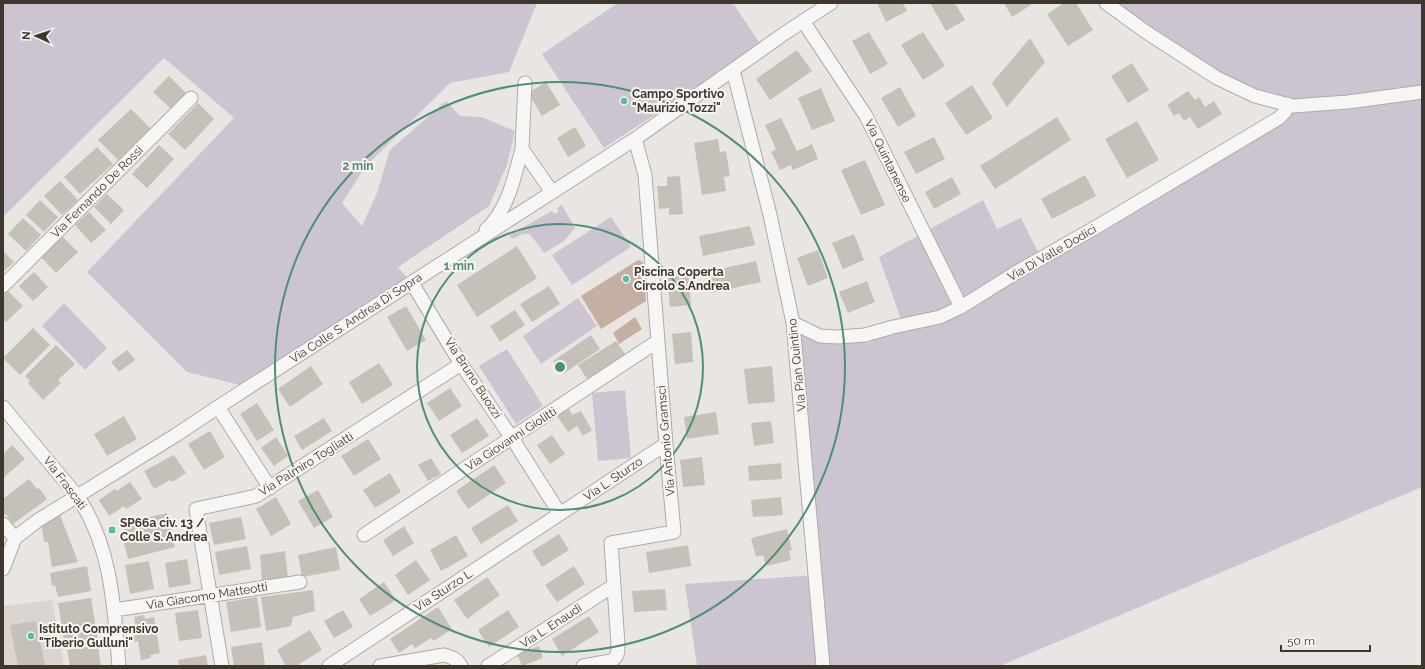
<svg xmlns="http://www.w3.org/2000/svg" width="1425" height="669" viewBox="0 0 1425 669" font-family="Raleway,sans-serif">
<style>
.built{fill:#dbd5d1}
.green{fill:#cdc4d2}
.water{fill:#c5afa2}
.building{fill:#c5c0ba}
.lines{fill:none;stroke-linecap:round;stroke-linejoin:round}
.minor-casing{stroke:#afaaa4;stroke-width:15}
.minor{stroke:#f8f6f5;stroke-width:13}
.ring{fill:none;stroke:#4e8f78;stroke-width:2}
.poi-dot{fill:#56bfa1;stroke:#f7f4f2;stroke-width:1.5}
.labels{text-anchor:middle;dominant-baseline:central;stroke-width:4;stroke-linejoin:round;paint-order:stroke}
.poi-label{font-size:12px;font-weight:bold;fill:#3f362c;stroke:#f7f4f2;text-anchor:start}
.street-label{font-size:12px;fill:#3f362c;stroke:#f7f4f2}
.centre{fill:#4e8f78;stroke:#f7f4f2;stroke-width:2}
.ring-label{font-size:12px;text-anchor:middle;font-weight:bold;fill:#4e8f78;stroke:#f7f4f2;stroke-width:4;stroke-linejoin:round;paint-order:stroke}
</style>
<rect width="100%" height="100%" fill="#e9e5e2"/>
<path class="built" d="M52,600L64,666H3V606Z"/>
<path class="green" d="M3,3H537L509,72L450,83L365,167L342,203L362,226L377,193L390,150L446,101L460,116L481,117L515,131L507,165L489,206L398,267L412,283L248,387L187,372L87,272L234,118L164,58L3,217Z
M618,3H733L761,45L604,148L542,54Z
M1106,3H1422V487L1000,666H697L685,584L815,575L793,323L838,337L868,343L903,325L879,257L983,200L997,229L1021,218L1041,258L1284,112Z
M562,205L575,228L564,241L544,253L530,234H523L512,239L509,235L552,211L554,214L559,212L557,208Z
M611,217L631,247L572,285L552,255Z
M578,298L597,326L541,364L523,336Z
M64,303L107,348L85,370L42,326Z
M507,349L543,406L516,424L479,366Z
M625,390L631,458L598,461L592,393Z"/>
<path class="water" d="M638,260L643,262L646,301L601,329L581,296Z
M635,317L642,329L619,344L613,333Z"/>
<path class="building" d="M877,3H903L907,11L886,22Z
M930,3H955L965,20L946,31Z
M1004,3H1034L1012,17Z
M1064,3H1076L1093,30L1068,46L1047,14Z
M869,32L888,64L870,74L852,41Z
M923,32L945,66L923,80L901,45Z
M1030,38L1045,62L1007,107L992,83Z
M797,50L812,71L770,100L756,79Z
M1132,63L1149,90L1128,103L1111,76Z
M169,76L187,94L171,109L153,92Z
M546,82L560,105L542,116L528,93Z
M972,85L993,118L966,135L945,103Z
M900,87L916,116L898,127L881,98Z
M821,88L835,121L812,130L798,98Z
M1188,91L1195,100L1199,97L1205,107L1214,101L1222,114L1198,129L1190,117L1184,121L1179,113L1174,116L1167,105Z
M198,103L214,119L185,150L168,134Z
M131,109L151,129L118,160L98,140Z
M1057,117L1071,140L995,189L980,166Z
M781,118L797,151L812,144L818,159L793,170L791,165L780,170L771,152L776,149L765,125Z
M1137,121L1159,160L1127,178L1105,139Z
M575,127L586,146L568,157L557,138Z
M934,137L945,159L916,174L904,152Z
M718,139L720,152L726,151L730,176L724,177L726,191L702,195L694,143Z
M159,145L174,159L147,188L132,174Z
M97,147L113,164L80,194L64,177Z
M865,160L885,205L861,215L841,170Z
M1085,175L1096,196L1052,219L1041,199Z
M680,176L683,214L669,215V208L659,209L657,186H667V177Z
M952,177L961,194L934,209L925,192Z
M60,181L78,200L62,215L44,196Z
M107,194L124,210L111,224L94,207Z
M40,200L58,217L44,232L26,215Z
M89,212L106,230L91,243L75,225Z
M23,218L41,235L26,251L8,234Z
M750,226L755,245L703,256L699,236Z
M854,234L864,260L843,269L832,243Z
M62,236L78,252L56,273L41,257Z
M517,246L537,278L477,317L457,285Z
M818,250L828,278L808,286L797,258Z
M3,251L14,262L3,272Z
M756,261L761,282L711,293L707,272Z
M34,272L48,287L33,301L19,286Z
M688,272L691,305L670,307L667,274Z
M867,281L875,302L848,313L839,292Z
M549,286L560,304L532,322L520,304Z
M7,290L23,306L6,322L3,319V293Z
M406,306L426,340L407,351L387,317Z
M515,310L525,325L500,342L490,326Z
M33,328L50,345L20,375L3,358Z
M691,332L693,362L675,364L672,334Z
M591,335L600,349L563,374L553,361Z
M616,341L625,354L587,379L578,365Z
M56,345L75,364L58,380L61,383L43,400L28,383L30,381L25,376Z
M127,350L135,360L119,372L111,362Z
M379,363L393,385L362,404L349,382Z
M311,366L323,384L290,407L278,389Z
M772,366L775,402L748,404L744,369Z
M450,388L462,406L439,421L427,403Z
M257,403L274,430L257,441L240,414Z
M569,409L572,415L581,411L592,430L583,436L577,426L568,432L557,416Z
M716,412L719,434L687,439L684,417Z
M124,416L137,439L107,456L94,434Z
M324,418L332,431L302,450L294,436Z
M477,418L489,436L462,453L450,435Z
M771,421L774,443L754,446L751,423Z
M210,431L225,457L204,470L188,444Z
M552,435L565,454L550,464L537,445Z
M276,437L288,456L274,466L261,448Z
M368,439L381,459L354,476L341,456Z
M12,445L25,459L3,478V454Z
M174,455L186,473L172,482L170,480L154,489L144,471Z
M702,457L705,485L683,487L680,460Z
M431,458L441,474L428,481L418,465Z
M781,463L782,479L749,481L748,466Z
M494,465L506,483L468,509L456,491Z
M390,473L401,492L375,508L363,490Z
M29,479L37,489L39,488L47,499L13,524L6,514L4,515L3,513V499Z
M130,482L142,499L126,509L124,506L109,516L99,500L115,489L117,491Z
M318,490L333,517L314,528L298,501Z
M276,497L291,524L271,536L256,509Z
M781,497L783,515L753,517L751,500Z
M508,505L518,521L481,544L471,528Z
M167,513L175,547L128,559L121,532L141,519Z
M54,515H60L78,562L52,567L48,542H44L41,521Z
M241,517L246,539L214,545L209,523Z
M404,526L414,543L393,556L383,540Z
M787,529L792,550L789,551L791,560L766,566L763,555L756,557L751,538Z
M559,534L569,550L542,567L532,551Z
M456,535L468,556L441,571L430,550Z
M688,545L691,566L649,573L646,552Z
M247,546L251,569L219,575L215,552Z
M336,547L340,570L302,577L298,555Z
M285,551L288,578L262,581L260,555Z
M187,559L191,584L169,588L165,563Z
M416,560L430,580L408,595L395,575Z
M149,561L154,589L130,594L125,565Z
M87,566L91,591L58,597L55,585L52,586L50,573Z
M574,566L585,584L557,602L545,585Z
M487,577L500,595L467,619L454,600Z
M384,582L396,600L370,616L359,599Z
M665,589L667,610L634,612L632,591Z
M313,590L315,611L293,617L291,626L266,631L261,597Z
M257,597L261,627L231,632L226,602Z
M91,598L98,641L65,647L58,603Z
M438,607L452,629L434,641L431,638L415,648L412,644L399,653L390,639Z
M198,610L202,638L179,641L175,613Z
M343,610L353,627L334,638L324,621Z
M508,610L519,627L489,647L478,630Z
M144,615L145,619L154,617L160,653L150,655L151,658L141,660L138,641L133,642L132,636L137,635L134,617Z
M589,616L599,632L562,656L552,639Z
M36,621L45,666H18L10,625Z
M310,630L322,650L296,666H286L277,650Z
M262,642L265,666H234L231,647Z
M98,645L101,666H70L67,650Z
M539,646L543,658L522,666L517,654Z
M206,655L208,666H179L178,660Z"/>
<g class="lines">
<defs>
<path id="minor" d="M1106,3L1146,32L1217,78L1255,96L1293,106L1348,102L1422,92
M803,21L866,116L961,307
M733,70L770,215L793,323L823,666
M525,83L522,149L552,192
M486,230C509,208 514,177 522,149
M412,283L461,364L512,438L560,514
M3,286L191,98
M793,323L820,336L838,337L865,335L893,327L940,317L961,307L1017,272L1098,226L1279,118L1285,112L1288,104
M3,407L78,497C112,548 114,607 119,666
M218,407L270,488
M3,524L15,538
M364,535L658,341
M3,569L15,538L37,521L176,435L218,407L635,139L785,33L831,3
M114,610L300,582
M222,666L196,509L256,496L461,364
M329,666L666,444
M380,666L444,655C452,657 457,659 461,666
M488,666L613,586
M583,666L611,661C618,657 618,652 618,645L611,543L674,532L666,444L645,175L635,139"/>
</defs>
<use href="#minor" class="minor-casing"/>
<use href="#minor" class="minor"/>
</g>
<g class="ring">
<circle cx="560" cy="367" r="143"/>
<circle cx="560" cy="367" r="285"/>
</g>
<g class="poi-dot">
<circle cx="624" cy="101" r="4"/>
<circle cx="626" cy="279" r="4"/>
<rect x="108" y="526" width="8" height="8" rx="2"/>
<circle cx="31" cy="636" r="4"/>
</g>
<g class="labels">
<g class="poi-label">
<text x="632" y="94">Campo Sportivo<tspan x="632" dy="14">"Maurizio Tozzi"</tspan></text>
<text x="634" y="272">Piscina Coperta<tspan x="634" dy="14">Circolo S.Andrea</tspan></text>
<text x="120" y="523">SP66a civ. 13 /<tspan x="120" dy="14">Colle S. Andrea</tspan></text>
<text x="39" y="629">Istituto Comprensivo<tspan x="39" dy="14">"Tiberio Gulluni"</tspan></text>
</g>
<g class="street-label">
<text transform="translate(888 161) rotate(64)">Via Quintanense</text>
<text transform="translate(97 192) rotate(-45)">Via Fernando De Rossi</text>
<text transform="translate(1052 253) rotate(-30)">Via Di Valle Dodici</text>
<text transform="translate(356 318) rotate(-33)">Via Colle S. Andrea Di Sopra</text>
<text transform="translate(797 365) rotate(-96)">Via Pian Quintino</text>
<text transform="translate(473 378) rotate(57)">Via Bruno Buozzi</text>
<text transform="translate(511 439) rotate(-33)">Via Giovanni Giolitti</text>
<text transform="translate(666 441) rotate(-95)">Via Antonio Gramsci</text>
<text transform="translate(306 464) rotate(-32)">Via Palmiro Togliatti</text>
<text transform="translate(613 479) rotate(-34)">Via L. Sturzo</text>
<text transform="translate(65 483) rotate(53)">Via Frascati</text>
<text transform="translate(444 590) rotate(-33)">Via Sturzo L.</text>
<text transform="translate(207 596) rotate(-9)">Via Giacomo Matteotti</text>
<text transform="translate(551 626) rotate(-33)">Via L. Enaudi</text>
</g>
</g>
<circle cx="560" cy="367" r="6" class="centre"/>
<g class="ring-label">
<text x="358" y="170">2 min</text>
<text x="459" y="270">1 min</text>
</g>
<rect width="1425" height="669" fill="none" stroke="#3f362c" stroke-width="8"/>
<g transform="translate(36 36) rotate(273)" stroke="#f7f4f2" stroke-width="3" paint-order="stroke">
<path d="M0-3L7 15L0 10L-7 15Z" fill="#3f362c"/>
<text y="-6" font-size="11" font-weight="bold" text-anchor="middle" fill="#3f362c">N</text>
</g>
<path d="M1281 645v6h89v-6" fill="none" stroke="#3f362c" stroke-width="2"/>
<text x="1287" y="645" font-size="12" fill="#3f362c" stroke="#f7f4f2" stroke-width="3" paint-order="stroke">50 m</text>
</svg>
